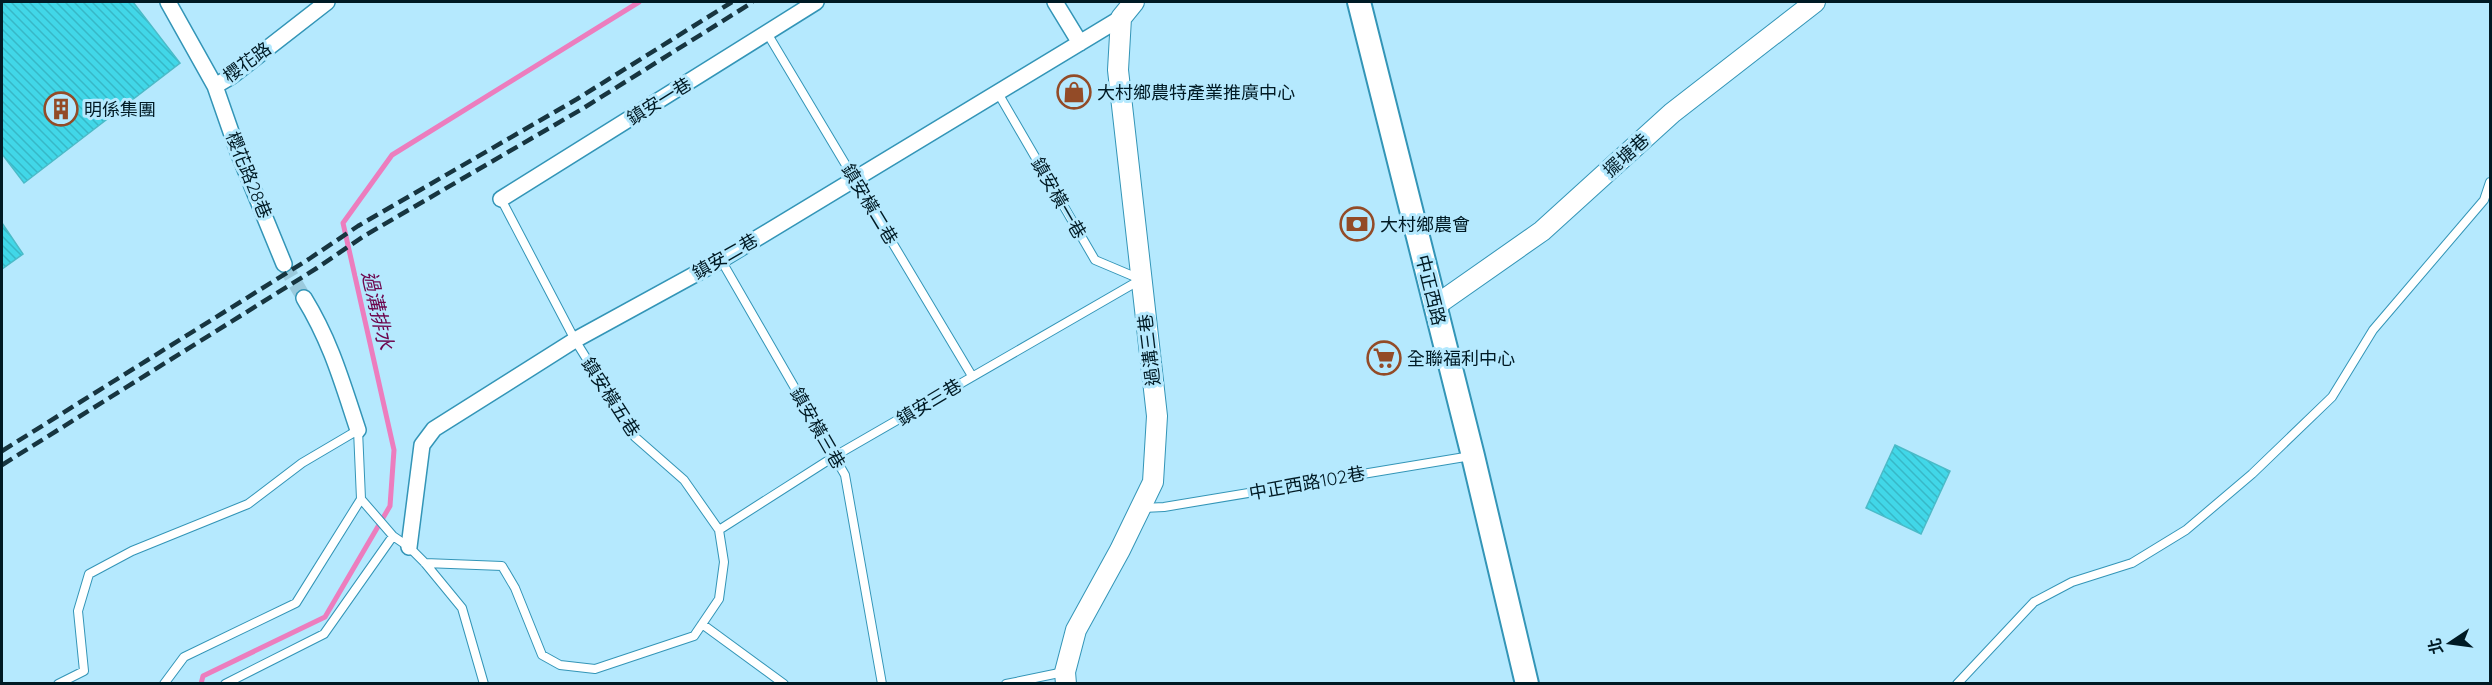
<svg xmlns="http://www.w3.org/2000/svg" width="2492" height="685" viewBox="0 0 2492 685" font-family="Quicksand,'Noto Sans TC',sans-serif">
<style>
.lines{fill:none;stroke-linecap:round;stroke-linejoin:round}
.stream{stroke:#ec7dbe;stroke-width:5}
.building{fill:url(#building-back-hatch);stroke:#4bbbc8;stroke-width:1.5}
.minor-tunnel{stroke:#9acadd;stroke-width:15;stroke-dasharray:15 8;stroke-linecap:butt}
.service-casing{stroke:#3395b7;stroke-width:10}
.minor-casing{stroke:#3395b7;stroke-width:18}
.tertiary-casing{stroke:#3395b7;stroke-width:22}
.secondary-casing{stroke:#3395b7;stroke-width:26}
.service{stroke:#fff;stroke-width:8}
.minor{stroke:#fff;stroke-width:15}
.tertiary{stroke:#fff;stroke-width:20}
.secondary{stroke:#fff;stroke-width:22}
.rail{stroke:#173540;stroke-width:4.5;stroke-dasharray:12 6;stroke-linecap:butt}
.labels{text-anchor:middle;dominant-baseline:central;stroke-width:6;stroke-linejoin:round;paint-order:stroke}
.street-label{font-size:18px;fill:#001a24;stroke:#b5e9fe}
.poi-label{font-size:18px;fill:#001a24;stroke:#b5e9fe;text-anchor:start}
.water-label{font-size:20px;font-style:italic;fill:#6d054d;stroke:#b5e9fe}
</style>
<defs>
<pattern id="building-back-hatch" width="6" height="6" patternUnits="userSpaceOnUse" patternTransform="scale(1.5)"><rect width="6" height="6" fill="#41d7e8"/><path d="M-1 5l2 2M0 0l6 6M5-1l2 2" fill="none" stroke="#37b8c7"/></pattern>
</defs>
<rect width="100%" height="100%" fill="#b5e9fe"/>
<g class="lines">
<path class="stream" d="M201,684L203,676L325,617L390,506L394,450L343,223L392,155L639,2"/>
</g>
<path class="building" d="M2,2H133L180,63L24,183L2,154Z
M2,223L23,254L2,269Z
M1895,445L1950,471L1921,534L1866,508Z"/>
<g class="lines">
<path class="minor-tunnel" d="M284,264L304,298"/>
<defs>
<path id="service" d="M767,33L972,376
M998,93L1095,260L1140,279
M721,260L845,475L882,684
M1143,508L1164,507L1471,456
M719,530L835,456L1140,280
M425,563L502,566L515,588L542,655L560,665L595,669L694,636L719,599L724,562L719,530L684,480L635,437L575,340L501,199
M702,624L784,684
M58,684L84,671L78,611L89,574L132,551L248,504L302,463L358,430L361,499L393,536L409,547L425,563L462,608L484,684
M164,684L184,657L296,603L361,499
M225,684L324,634L393,536
M1006,684L1064,672
M1957,684L2034,602L2072,582L2132,563L2186,530L2252,474L2332,397L2373,330L2484,200L2490,182"/>
<path id="minor" d="M168,2L215,86L238,152L284,264
M1055,2L1080,43
M215,86L232,76L327,2
M501,199L816,2
M304,298C331,342 342,382 358,430
M409,547L422,445L434,429L575,340L721,260L1121,18"/>
<path id="tertiary" d="M1435,306L1542,231L1672,113L1815,2
M1066,684L1065,672L1076,630L1120,550L1153,482L1157,416L1118,70L1121,18L1134,2"/>
<path id="secondary" d="M1359,2L1473,456L1527,684"/>
</defs>
<use href="#service" class="service-casing"/>
<use href="#minor" class="minor-casing"/>
<use href="#tertiary" class="tertiary-casing"/>
<use href="#secondary" class="secondary-casing"/>
<use href="#service" class="service"/>
<use href="#minor" class="minor"/>
<use href="#tertiary" class="tertiary"/>
<use href="#secondary" class="secondary"/>
<path class="rail" d="M2,451L309,259L358,226L577,99L732,2
M2,465L317,268L364,236L582,109L753,2"/>
</g>
<defs>
<symbol id="shop-ring" viewBox="-11 -11 22 22"><circle r="9.5" fill="#b5e9fe" stroke="#934b27" stroke-width="1.5"/><path d="M-5-2.5h2.3a2.7 3.5 0 0 1 5.4 0H5L5.5 6h-11ZM-1.5-2.5h3a1.5 2.3 0 0 0-3 0Z" fill="#934b27"/></symbol>
<symbol id="building-ring" viewBox="-11 -11 22 22"><circle r="9.5" fill="#b5e9fe" stroke="#934b27" stroke-width="1.5"/><path d="M-4-6H4V6H1V3H-1V6H-4ZM-2.5-4.3h1.7v1.8h-1.7ZM.8-4.3h1.7v1.8H.8ZM-2.5-1h1.7V.8h-1.7ZM.8-1h1.7V.8H.8Z" fill="#934b27"/></symbol>
<symbol id="bank-ring" viewBox="-11 -11 22 22"><circle r="9.5" fill="#b5e9fe" stroke="#934b27" stroke-width="1.5"/><path d="M-6-4H6V4H-6ZM0-2.3a2.3 2.3 0 1 0 0 4.6a2.3 2.3 0 1 0 0-4.6Z" fill="#934b27"/></symbol>
<symbol id="supermarket-ring" viewBox="-11 -11 22 22"><circle r="9.5" fill="#b5e9fe" stroke="#934b27" stroke-width="1.5"/><path d="M-6-5.5h2.5l.6 2H6L4.5 2H-2.5L-4.4-4H-6ZM-1.5 3.2a1.3 1.3 0 1 0 .1 0ZM3 3.2a1.3 1.3 0 1 0 .1 0Z" fill="#934b27"/></symbol>
</defs>
<g fill-rule="evenodd">
<use href="#shop-ring" x="1055" y="73" width="38" height="38"/>
<use href="#building-ring" x="42" y="90" width="38" height="38"/>
<use href="#bank-ring" x="1338" y="205" width="38" height="38"/>
<use href="#supermarket-ring" x="1365" y="339" width="38" height="38"/>
</g>
<g class="labels">
<g class="street-label">
<text transform="translate(247 62) rotate(-36)">櫻花路</text>
<text transform="translate(659 101) rotate(-32)">鎮安一巷</text>
<text transform="translate(1626 155) rotate(-42)">擺塘巷</text>
<text transform="translate(249 175) rotate(68)">櫻花路28巷</text>
<text transform="translate(1059 198) rotate(60)">鎮安橫一巷</text>
<text transform="translate(870 204) rotate(59)">鎮安橫二巷</text>
<text transform="translate(725 256) rotate(-30)">鎮安二巷</text>
<text transform="translate(1431 290) rotate(76)">中正西路</text>
<text transform="translate(1149 350) rotate(-97)">過溝三巷</text>
<text transform="translate(611 397) rotate(57)">鎮安橫五巷</text>
<text transform="translate(929 402) rotate(-31)">鎮安三巷</text>
<text transform="translate(818 428) rotate(60)">鎮安橫三巷</text>
<text transform="translate(1307 483) rotate(-10)">中正西路102巷</text>
</g>
<g class="poi-label">
<text x="1097" y="92">大村鄉農特產業推廣中心</text>
<text x="84" y="109">明係集團</text>
<text x="1380" y="224">大村鄉農會</text>
<text x="1407" y="358">全聯福利中心</text>
</g>
<g class="water-label">
<text transform="translate(378 310) rotate(77)">過溝排水</text>
</g>
</g>
<rect width="2492" height="685" fill="none" stroke="#001a24" stroke-width="6"/>
<g transform="translate(2450 643) rotate(257)" stroke="#b5e9fe" stroke-width="4.5" paint-order="stroke">
<path d="M0-4.5L10 22L0 15L-10 22Z" fill="#001a24"/>
<text y="-9" font-size="16" font-weight="bold" text-anchor="middle" fill="#001a24">北</text>
</g>
</svg>
